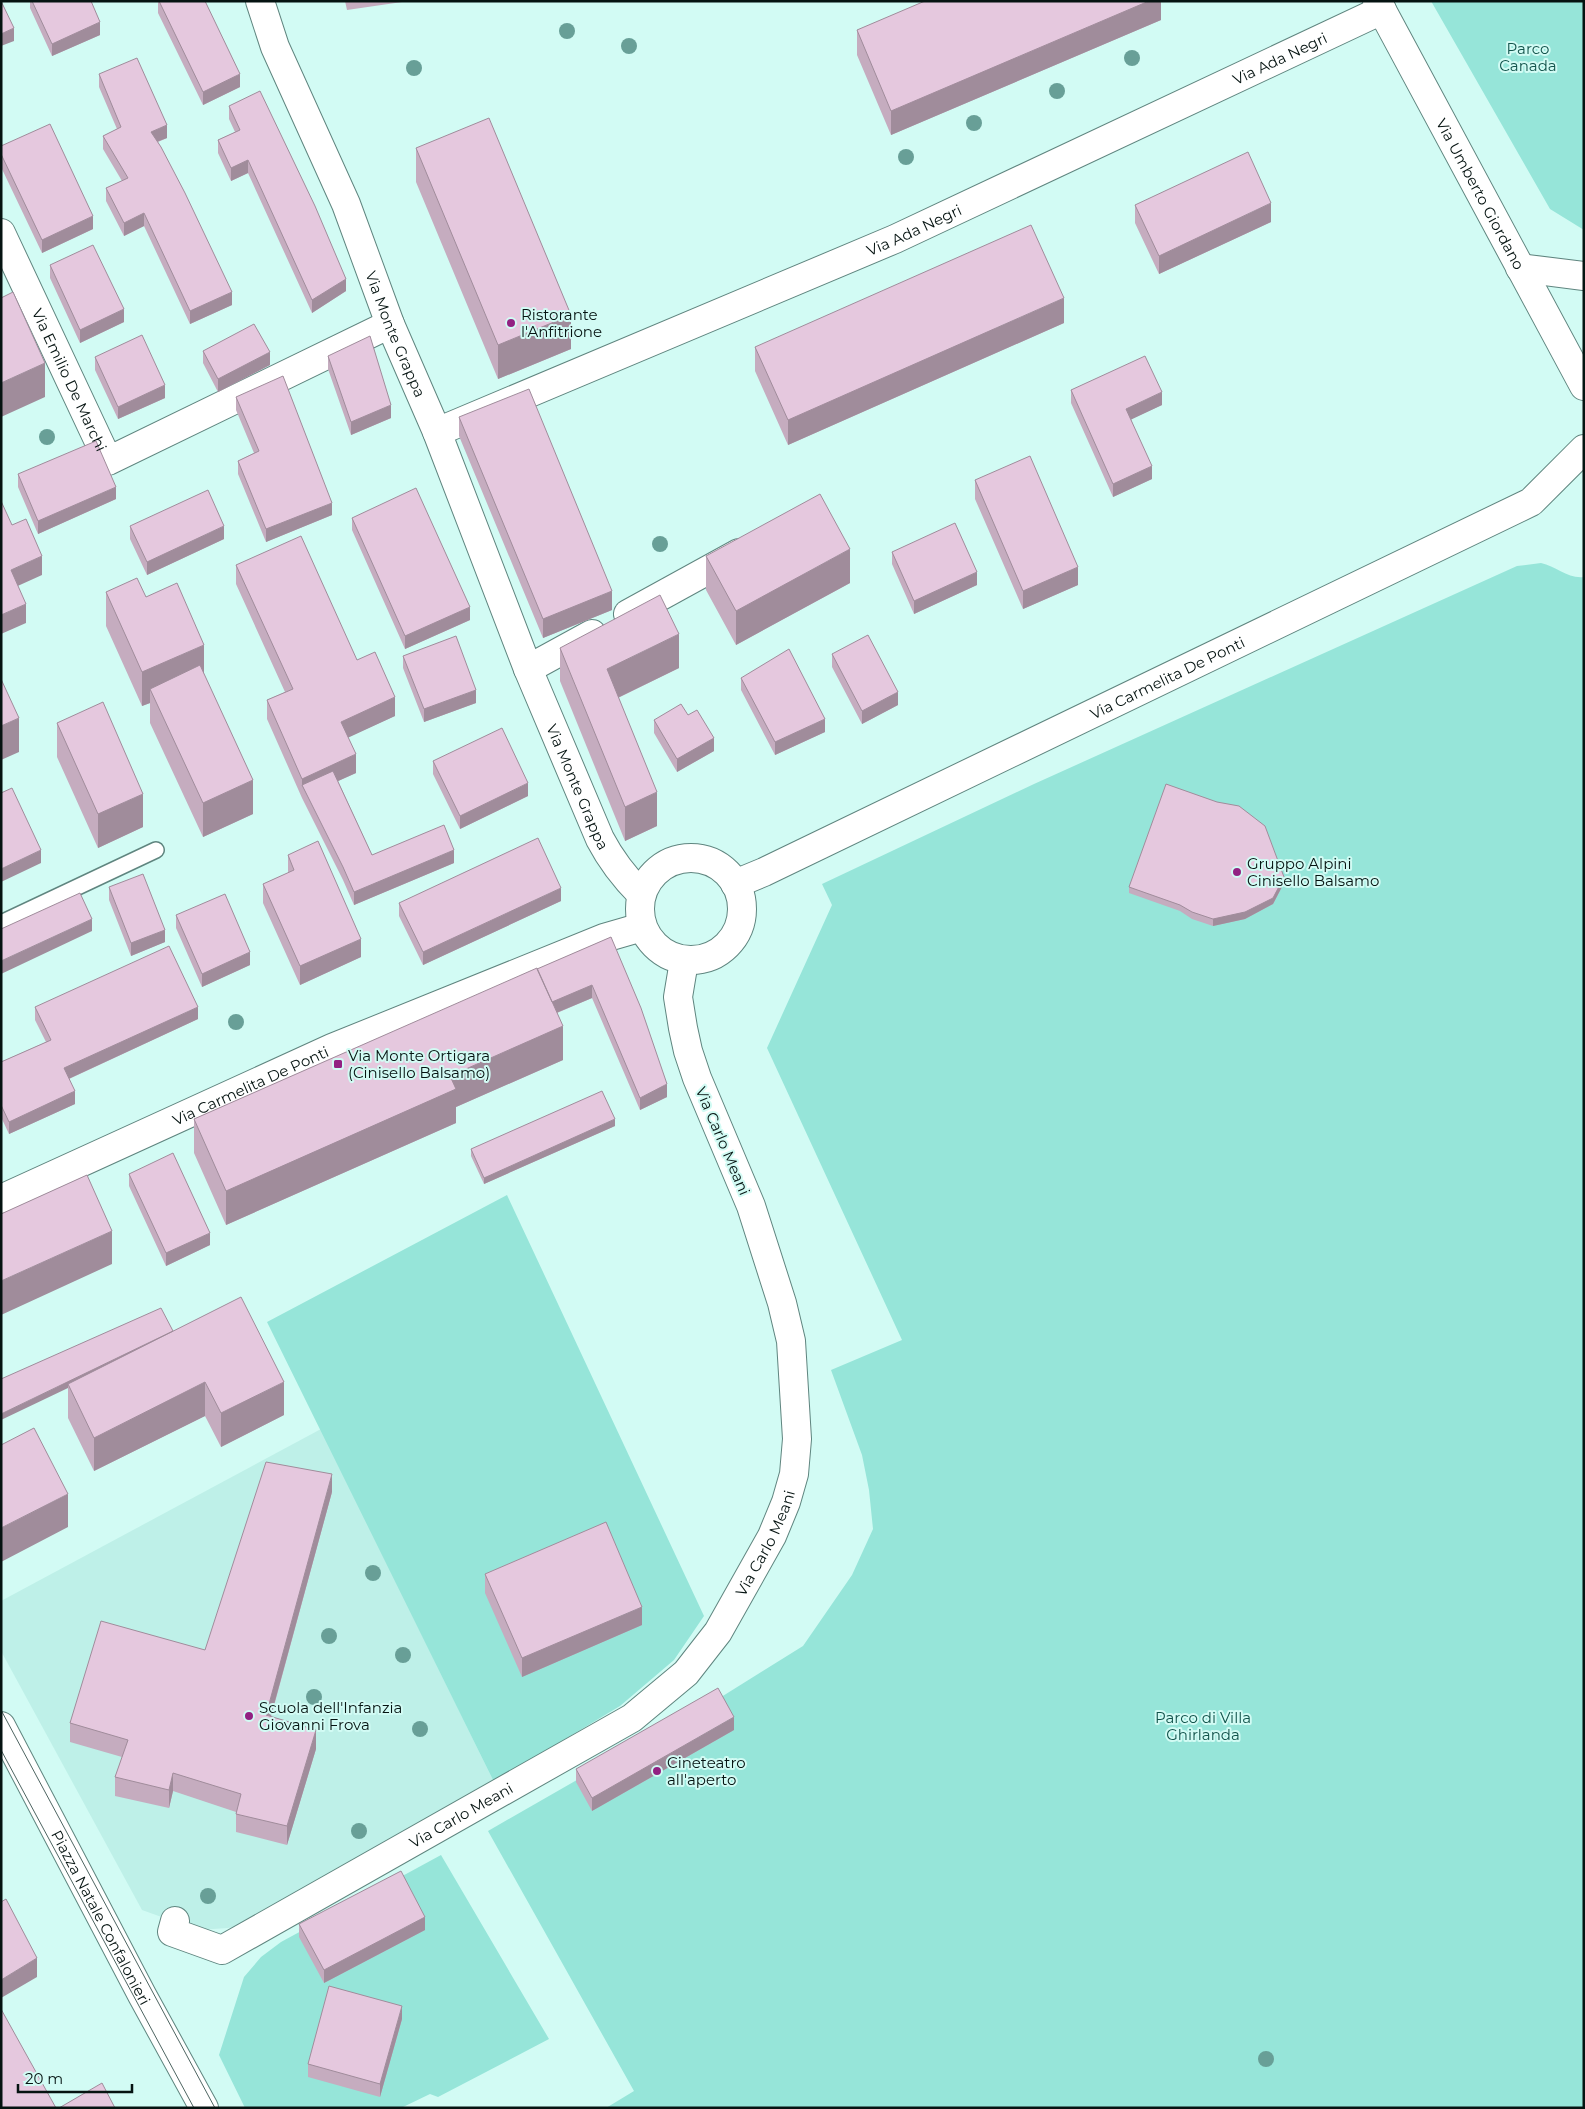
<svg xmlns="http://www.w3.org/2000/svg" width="1585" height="2109" viewBox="0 0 1585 2109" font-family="Montserrat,sans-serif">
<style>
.built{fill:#bef0e8}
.green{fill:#96e5d9}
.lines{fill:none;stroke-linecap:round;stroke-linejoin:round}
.service-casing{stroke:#5f857f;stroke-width:18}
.minor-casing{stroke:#5f857f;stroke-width:30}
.service{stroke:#fff;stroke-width:15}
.minor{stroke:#fff;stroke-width:28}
.tram{stroke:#4e6562;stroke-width:1}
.tree{fill:#689f97}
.wall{fill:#c5acbf}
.shaded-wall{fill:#a08c9b}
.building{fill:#e5c8de;stroke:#a08c9b}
.poi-dot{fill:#922182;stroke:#d2fbf4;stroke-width:2}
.labels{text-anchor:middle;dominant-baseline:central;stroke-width:4;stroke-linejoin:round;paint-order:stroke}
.park-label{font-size:15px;fill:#12534b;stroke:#d2fbf4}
.street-label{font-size:15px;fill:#051311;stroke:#d2fbf4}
.poi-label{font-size:15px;fill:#051311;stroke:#d2fbf4;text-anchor:start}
</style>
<rect width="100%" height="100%" fill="#d2fbf4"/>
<path class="built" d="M321,1429L494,1782L243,1925L228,1928L198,1930L142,1910L1,1651V1601Z"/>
<path class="green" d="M1431,1H1584V230L1550,209Z
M1541,563C1556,566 1568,579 1584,577V2108H606L634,2091L488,1831L718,1699L803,1646L852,1575L873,1529L869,1490L862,1455L831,1370L902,1340L767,1048L832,905L822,884L1034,784L1517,566Z
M507,1195L704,1616L674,1660L620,1706L494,1782L267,1322Z
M441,1855L549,2039L438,2097L430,2094L401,2108H245L219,2055L244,1977L261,1957L281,1942Z"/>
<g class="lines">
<defs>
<path id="service" d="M1,923L156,850"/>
<g id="minor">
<path id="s1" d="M260,1L275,47L346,204L390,324L437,432L528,669L600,839C611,860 624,877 641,894"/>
<path id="s2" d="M1377,1L1584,386"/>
<path id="s3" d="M1,233L108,461L390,324"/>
<path d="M1520,268L1584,276"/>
<path id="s4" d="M437,432L895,239L1382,10"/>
<path d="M628,614L739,553"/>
<path d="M528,669L592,634"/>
<circle cx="691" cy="909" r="51"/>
<path id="s5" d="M735,884L764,872L1531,502L1584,449"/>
<path id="s6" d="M1,1199L332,1048L604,938L642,927"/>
<path id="s7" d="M1,1726L142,1995L204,2108"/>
<path id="s8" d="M175,1921L172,1932L222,1950L632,1718L686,1673L718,1632L772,1536L786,1502L794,1474L797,1439L791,1341L782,1303L751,1206L697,1078L688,1051L683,1028L678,997L684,961"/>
</g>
</defs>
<use href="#service" class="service-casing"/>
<use href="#minor" class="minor-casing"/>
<use href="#service" class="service"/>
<use href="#minor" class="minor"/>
<path class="tram" d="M1,1710L215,2108
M1,1750L194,2108"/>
</g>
<g class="tree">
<circle cx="567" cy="31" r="8"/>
<circle cx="629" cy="46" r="8"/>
<circle cx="1132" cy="58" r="8"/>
<circle cx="414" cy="68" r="8"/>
<circle cx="1057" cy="91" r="8"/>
<circle cx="974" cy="123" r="8"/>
<circle cx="906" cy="157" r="8"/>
<circle cx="47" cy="437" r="8"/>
<circle cx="660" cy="544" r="8"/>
<circle cx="236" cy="1022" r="8"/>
<circle cx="373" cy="1573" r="8"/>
<circle cx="329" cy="1636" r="8"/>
<circle cx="403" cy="1655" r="8"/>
<circle cx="314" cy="1697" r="8"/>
<circle cx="420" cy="1729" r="8"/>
<circle cx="359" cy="1831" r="8"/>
<circle cx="208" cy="1896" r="8"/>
<circle cx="1266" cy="2059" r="8"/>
</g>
<path class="wall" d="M30,1H91L100,35L52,56L30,8Z
M158,1H205L240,87L203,105L158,13Z
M345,1H409L347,10Z
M1161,1V20L891,135L857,55V30Z
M99,74L167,138L158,142L232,305L190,324L144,226L124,236L106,201V188L122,181L103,149V136L117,129L99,87Z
M229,106L346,291L312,313L248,173L231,181L218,153V140L235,132L229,119Z
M1,146L93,229L42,253L1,167Z
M416,148L571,349L498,379L416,182Z
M1135,205L1271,222L1159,274L1135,223Z
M50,265L124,322L80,343L50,278Z
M1064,323L788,445L755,371V347Z
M203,351L270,365L218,392L203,363Z
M328,356L391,418L351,435L328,369Z
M95,357L165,398L118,419L95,370Z
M1071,390L1162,405L1131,419L1152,479L1113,497L1071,403Z
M236,397L332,515L266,542L238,474V461L254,453L236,410Z
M459,417L612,610L543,638L459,436Z
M18,474L116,499L38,534L18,487Z
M975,480L1078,585L1023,609L975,499Z
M352,518L470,620L405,649L352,530Z
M130,526L224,539L147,575L130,539Z
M892,552L977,585L914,614L892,564Z
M706,556L850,583L736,645L706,590Z
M236,565L357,660L395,716L348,737L356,773L338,781L372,855L454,863L354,905L343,880L302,798L267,719V700L285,692L236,584Z
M106,592L204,676L253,814L203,837L150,723V703L142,706L106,626Z
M560,648L679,668L618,698L657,826L625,841L560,681Z
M832,654L898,705L862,724L832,667Z
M403,656L476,703L424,722L403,668Z
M741,678L825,732L775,755L741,690Z
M688,715L714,751L677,772L654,733V720Z
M57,723L143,827L98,848L57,757Z
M433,761L528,796L460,829L433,774Z
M288,855L361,957L300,985L263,903V884L288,873Z
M1284,883L1273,904L1245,919L1213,926L1192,919L1180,911L1129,893V887Z
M109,887L165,942L131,956L109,900Z
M561,901L423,965L399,916V903Z
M176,915L250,965L202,987L176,928Z
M611,937L667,1097L640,1110L592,998L557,1013L563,1060L456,1107V1123L226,1225L194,1153V1119Z
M35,1007L198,1019L69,1079L75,1104L9,1134L1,1117V1062L46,1042L35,1020Z
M615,1126L484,1184L471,1156V1149Z
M129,1174L210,1245L166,1266L129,1186Z
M173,1331L284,1415L221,1447L205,1416L94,1471L68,1418V1388L1,1379Z
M332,1492L271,1717L316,1749L287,1845L236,1832V1812L173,1791L169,1808L115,1796V1777L122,1757L70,1742V1723L205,1650Z
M485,1574L642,1625L522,1677L485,1593Z
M734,1730L592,1811L576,1782V1769Z
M299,1924L425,1930L324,1983L299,1937Z
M402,2019L380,2097L308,2077V2064Z"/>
<path class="shaded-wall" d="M1149,1H1161V20L891,135V111Z
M100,22V35L52,56V44Z
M14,28V41L1,46V34Z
M240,74V87L203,105V92Z
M167,125V138L151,144V132Z
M248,160V173L231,181V168Z
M1271,203V222L1159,274V256Z
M144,213V226L124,236V223Z
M93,216V229L42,253V240Z
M346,279V291L312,313V300Z
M232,292V305L190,324V311Z
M1064,298V323L788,445V420Z
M124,309V322L80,343V330Z
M571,315V349L498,379V345Z
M270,352V365L218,392V379Z
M45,363V397L1,417V383Z
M165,385V398L118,419V407Z
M1162,392V405L1126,422V409Z
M391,405V418L351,435V422Z
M1152,466V479L1113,497V484Z
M116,487V499L38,534V521Z
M332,503V515L266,542V529Z
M224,526V539L147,575V562Z
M850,549V583L736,645V611Z
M42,556V575L11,589V570Z
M1078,567V585L1023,609V591Z
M977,572V585L914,614V601Z
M612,591V610L543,638V619Z
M26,604V623L1,634V615Z
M470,607V620L405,649V636Z
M679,634V668L607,703V669Z
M204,645V678L150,689V703L142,706V672Z
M476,690V703L424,722V709Z
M898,692V705L862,724V711Z
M395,697V716L341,741V722Z
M19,718V752L1,760V726Z
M825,719V732L775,755V742Z
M714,738V751L677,772V759Z
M356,754V773L307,795L302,785V779Z
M253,780V814L203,837V803Z
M528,783V796L460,829V816Z
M657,792V826L625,841V807Z
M143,794V827L98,848V814Z
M41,850V863L1,882V869Z
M454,850V863L354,905V892Z
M1284,877V883L1273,904L1245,919L1213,926V919Z
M561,888V901L423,965V952Z
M92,919V931L1,974V961Z
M165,930V942L131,956V943Z
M361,939V957L300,985V966Z
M250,952V965L202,987V974Z
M592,985V998L544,1018V1005Z
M198,1007V1019L64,1081V1068Z
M563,1026V1060L456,1107V1123L226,1225V1191L450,1076Z
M667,1084V1097L640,1110V1098Z
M75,1091V1104L9,1134V1122Z
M615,1119V1126L484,1184V1178Z
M112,1231V1264L1,1315V1281Z
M210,1233V1245L166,1266V1253Z
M173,1331V1337L68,1384V1388L1,1420V1414Z
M205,1382V1416L94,1471V1438Z
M284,1382V1415L221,1447V1413Z
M332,1474V1492L266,1734V1715Z
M68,1494V1527L1,1562V1528Z
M642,1607V1625L522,1677V1658Z
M734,1717V1730L592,1811V1798Z
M316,1730V1749L287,1845V1826Z
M173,1773V1791L169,1808V1790Z
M425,1917V1930L324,1983V1970Z
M37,1958V1977L1,1998V1980Z
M402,2006V2019L380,2097V2084Z"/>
<path class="building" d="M1,1L14,28L1,34Z
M32,1H91L100,22L52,44Z
M159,1H205L240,74L203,92Z
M925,1H1149L891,111L857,30Z
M137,58L167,125L151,132L161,147L185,193L232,292L190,311L144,213L124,223L106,188L128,178L103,136L121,127L99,74Z
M260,91L315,206L346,279L312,300L248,160L231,168L218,140L240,130L229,106Z
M489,118L571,315L498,345L416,148Z
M50,124L93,216L42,240L1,154V146Z
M1248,152L1271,203L1159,256L1135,205Z
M1031,225L1064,298L788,420L755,347Z
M93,245L124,309L80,330L50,265Z
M13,292L45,363L1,383V298Z
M254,324L270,352L218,379L203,351Z
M142,335L165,385L118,407L95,357Z
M370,336L391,405L351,422L328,356Z
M1145,356L1162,392L1126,409L1152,466L1113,484L1071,390Z
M283,376L332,503L266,529L238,461L259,451L236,397Z
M529,389L612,591L543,619L459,417Z
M96,441L116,487L38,521L18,474Z
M1030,456L1078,567L1023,591L975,480Z
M416,488L470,607L405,636L352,518Z
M208,490L224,526L147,562L130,526Z
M820,494L850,549L736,611L706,556Z
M1,501L12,525L26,519L42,556L11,570L26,604L1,615Z
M955,523L977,572L914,601L892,552Z
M301,536L357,660L375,652L395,697L341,722L356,754L302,779L267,700L293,689L236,565Z
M137,578L146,597L177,583L204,645L142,672L106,592Z
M660,595L679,634L607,669L657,792L625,807L560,648Z
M868,635L898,692L862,711L832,654Z
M456,636L476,690L424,709L403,656Z
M789,649L825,719L775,742L741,678Z
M200,665L253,780L203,803L150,689Z
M1,679L19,718L1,726Z
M103,702L143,794L98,814L57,723Z
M681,704L688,715L697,710L714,738L677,759L654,720Z
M502,728L528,783L460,816L433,761Z
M333,771L372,855L444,825L454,850L354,892L343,867L302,785Z
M1166,784L1217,802L1239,806L1265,826L1284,877L1273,898L1245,912L1213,919L1192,912L1180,905L1129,887Z
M12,788L41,850L1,869V793Z
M538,838L561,888L423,952L399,903Z
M318,841L361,939L300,966L263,884L294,870L288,855Z
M143,874L165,930L131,943L109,887Z
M80,893L92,919L1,961V929Z
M225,894L250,952L202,974L176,915Z
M611,937L641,1008L667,1084L640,1098L592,985L552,1002L537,969Z
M169,946L198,1007L64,1068L75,1091L9,1122L1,1105V1062L51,1040L35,1007Z
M537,968L563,1026L450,1076L456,1089L226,1191L194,1119Z
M602,1091L615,1119L484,1178L471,1149Z
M173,1153L210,1233L166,1253L129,1174Z
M87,1175L112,1231L1,1281V1214Z
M241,1297L284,1382L221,1413L205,1382L94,1438L68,1384Z
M161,1308L173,1331L1,1414V1379Z
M34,1428L68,1494L1,1528V1445Z
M266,1462L332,1474L266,1715L316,1730L287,1826L236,1814L241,1794L173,1773L169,1790L115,1777L128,1740L70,1723L101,1621L205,1650Z
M606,1522L642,1607L522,1658L485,1574Z
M718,1688L734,1717L592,1798L576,1769Z
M401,1871L425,1917L324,1970L299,1924Z
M6,1899L37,1958L1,1980V1902Z
M329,1986L402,2006L380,2084L308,2064Z
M1,2009L56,2108H1Z
M102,2083L115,2108H59Z"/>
<g class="poi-dot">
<circle cx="511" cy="323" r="5"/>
<circle cx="1237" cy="872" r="5"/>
<rect x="333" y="1059" width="10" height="10" rx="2.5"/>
<circle cx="249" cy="1716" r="5"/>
<circle cx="657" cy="1771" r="5"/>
</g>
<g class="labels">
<g class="park-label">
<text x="1528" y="48">Parco<tspan x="1528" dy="17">Canada</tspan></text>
<text x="1203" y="1717">Parco di Villa<tspan x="1203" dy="17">Ghirlanda</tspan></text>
</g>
<g class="street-label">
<text stroke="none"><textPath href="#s4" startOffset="922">Via Ada Negri</textPath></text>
<text stroke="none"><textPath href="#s2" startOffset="219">Via Umberto Giordano</textPath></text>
<text stroke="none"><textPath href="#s4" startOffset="518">Via Ada Negri</textPath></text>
<text stroke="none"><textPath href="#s1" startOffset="360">Via Monte Grappa</textPath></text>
<text stroke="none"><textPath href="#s3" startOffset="162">Via Emilio De Marchi</textPath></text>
<text stroke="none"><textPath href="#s5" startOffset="479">Via Carmelita De Ponti</textPath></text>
<text stroke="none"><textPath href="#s1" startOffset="848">Via Monte Grappa</textPath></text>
<text stroke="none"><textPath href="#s6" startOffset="274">Via Carmelita De Ponti</textPath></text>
<text transform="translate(723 1141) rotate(67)">Via Carlo Meani</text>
<text stroke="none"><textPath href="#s8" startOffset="759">Via Carlo Meani</textPath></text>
<text stroke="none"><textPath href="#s8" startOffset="339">Via Carlo Meani</textPath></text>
<text stroke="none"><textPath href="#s7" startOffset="216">Piazza Natale Confalonieri</textPath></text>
</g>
<g class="poi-label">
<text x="521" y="314">Ristorante<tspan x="521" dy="17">l'Anfitrione</tspan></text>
<text x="1247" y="863">Gruppo Alpini<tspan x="1247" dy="17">Cinisello Balsamo</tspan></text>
<text x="348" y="1055">Via Monte Ortigara<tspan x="348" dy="17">(Cinisello Balsamo)</tspan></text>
<text x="259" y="1707">Scuola dell'Infanzia<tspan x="259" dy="17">Giovanni Frova</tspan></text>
<text x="667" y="1762">Cineteatro<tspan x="667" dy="17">all'aperto</tspan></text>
</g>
</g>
<rect width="1585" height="2109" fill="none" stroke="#051311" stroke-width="5"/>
<path d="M18 2084v8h114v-8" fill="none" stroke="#051311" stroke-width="2.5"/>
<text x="25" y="2084" font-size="15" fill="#051311" stroke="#d2fbf4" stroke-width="4" paint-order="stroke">20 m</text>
</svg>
